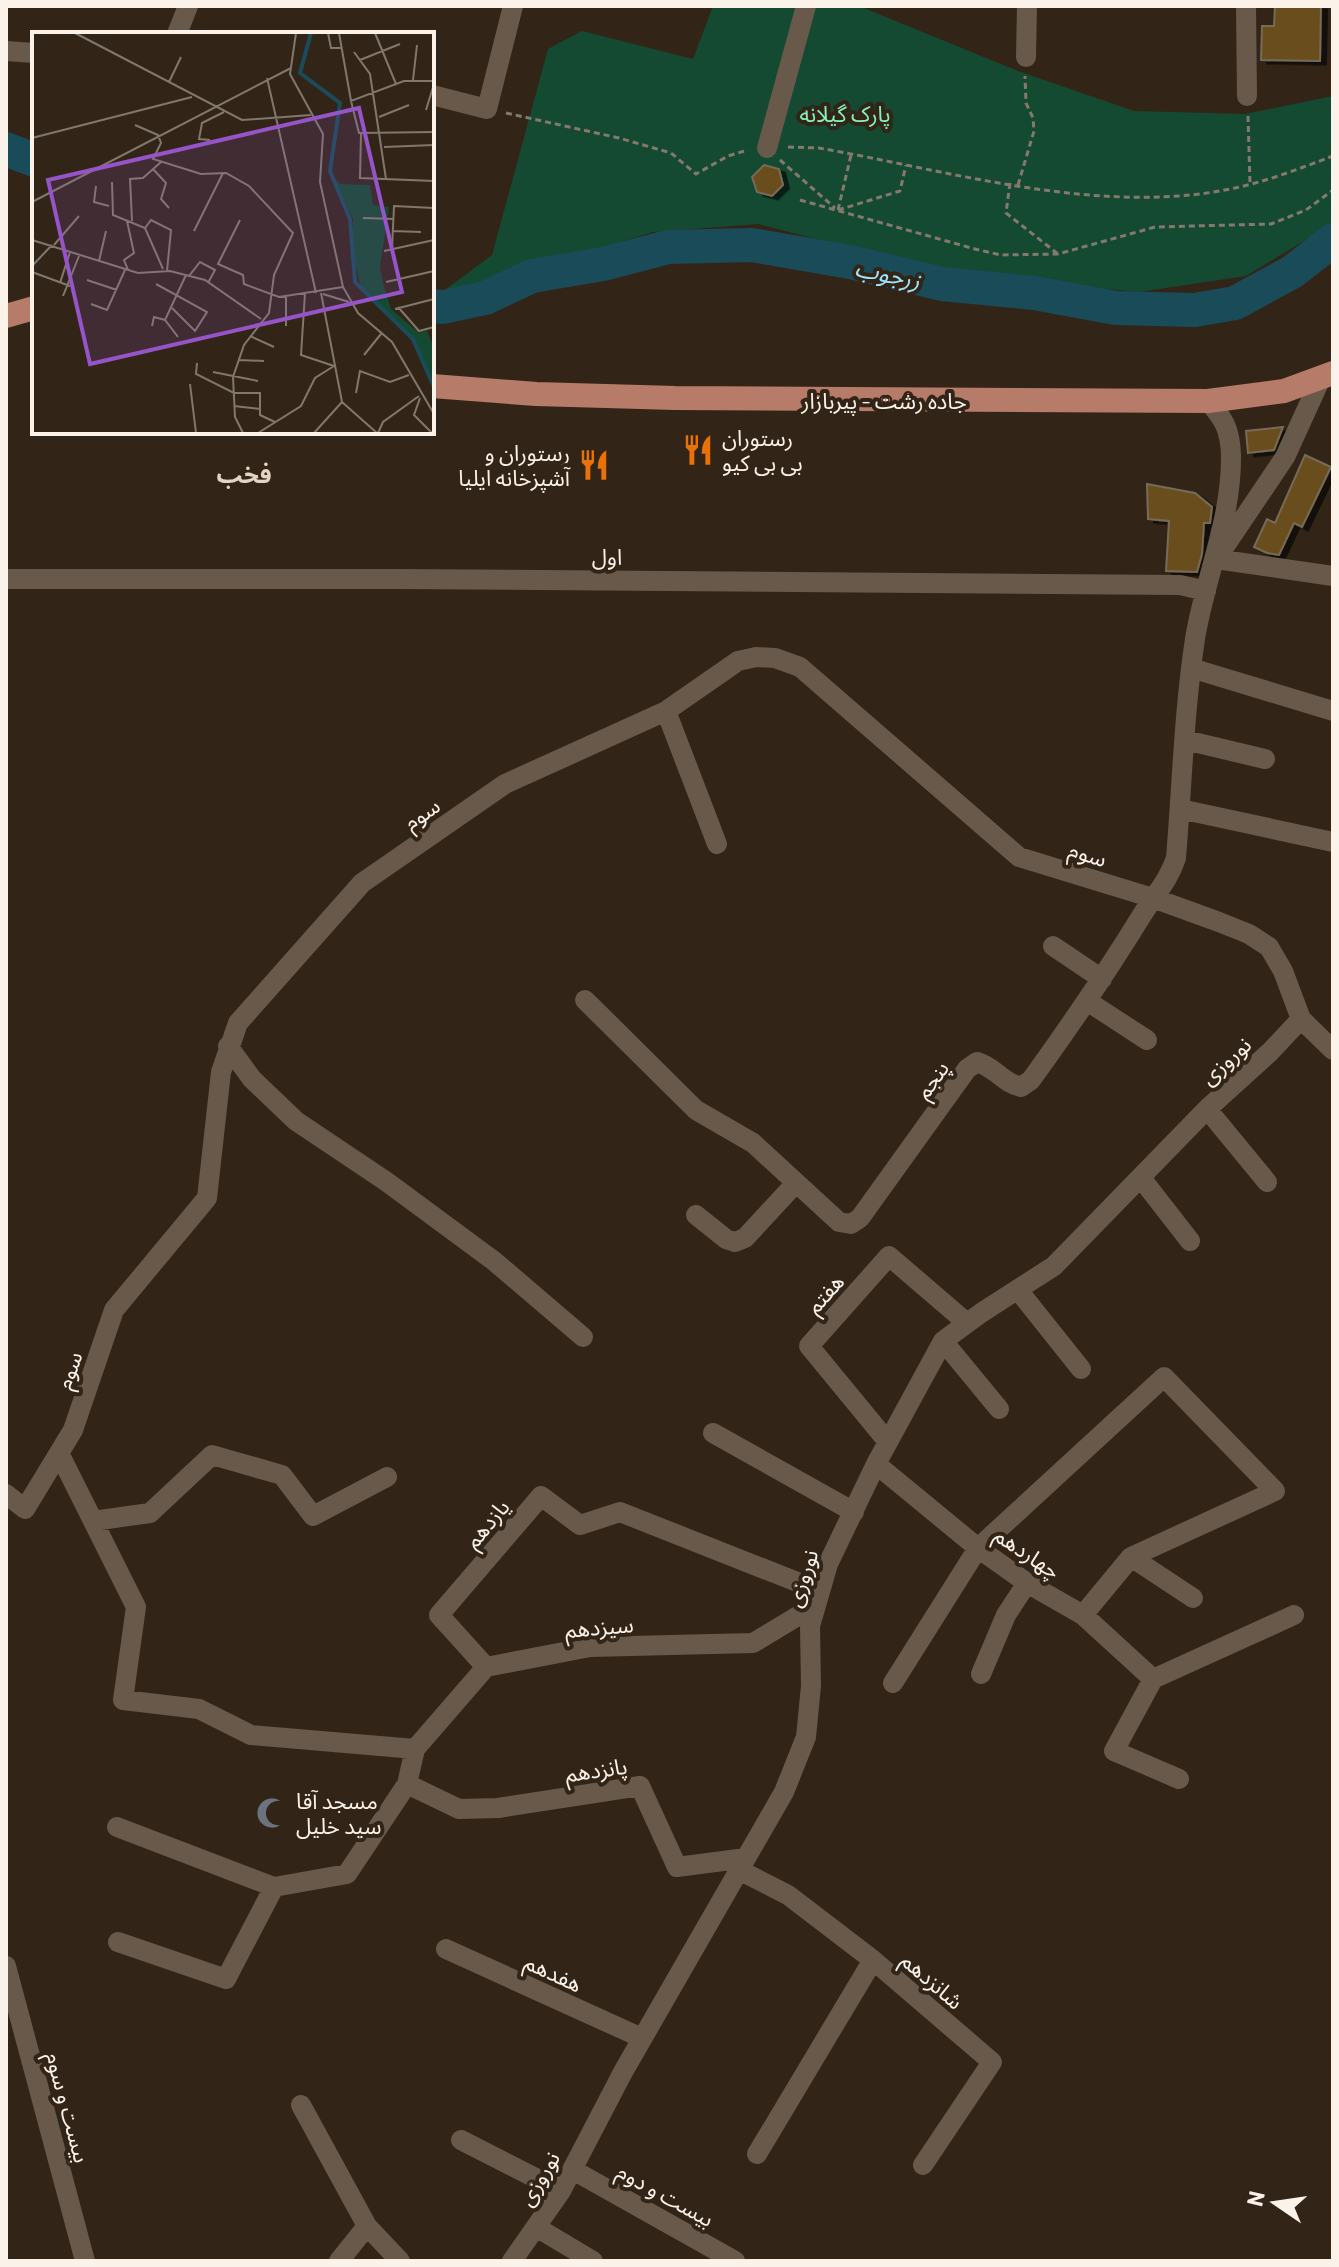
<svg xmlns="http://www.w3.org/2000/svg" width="1339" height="2267" viewBox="0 0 1339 2267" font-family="Barlow,'Noto Sans Arabic',sans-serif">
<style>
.green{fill:#144a32}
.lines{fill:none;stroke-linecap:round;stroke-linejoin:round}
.river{stroke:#1a4b59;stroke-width:34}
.building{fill:#6b4e1d;stroke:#766a59;stroke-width:2;filter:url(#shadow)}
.path{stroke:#85796e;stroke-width:3;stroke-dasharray:6 4;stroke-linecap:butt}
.minor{stroke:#68594a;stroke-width:20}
.major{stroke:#b77b69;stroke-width:24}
.labels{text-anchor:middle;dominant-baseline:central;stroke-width:8;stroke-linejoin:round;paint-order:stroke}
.park-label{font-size:22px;fill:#86f0bb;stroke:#322518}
.street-label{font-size:22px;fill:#fbf2e9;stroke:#322518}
.poi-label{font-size:22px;fill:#fbf2e9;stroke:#322518;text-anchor:start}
.water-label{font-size:24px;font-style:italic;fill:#9ee3f9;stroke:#322518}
.neighbourhood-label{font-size:24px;font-weight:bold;fill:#e5d4c3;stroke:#322518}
.inset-river{fill:none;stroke:#1a4b59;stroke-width:4}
.inset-road{fill:none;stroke:#82776c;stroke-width:2}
.view{fill:#9554c7;fill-opacity:0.15;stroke:#9554c7;stroke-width:4}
.inset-edge{fill:none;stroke:#fbf2e9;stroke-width:4}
</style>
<defs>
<filter id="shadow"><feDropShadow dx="6" dy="3.5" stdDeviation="0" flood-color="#0009"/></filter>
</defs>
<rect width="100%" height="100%" fill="#322518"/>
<path class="green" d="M713,6H859L1018,71L1134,111L1245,114L1333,96V223L1246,276L1139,292L957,275L758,224L653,232L501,278L445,290L492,255L548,49L582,31L693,59Z"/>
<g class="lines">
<path class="river" d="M6,149L34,160
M432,306L443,307L485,298L532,276L603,264L668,247L752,245L850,262L942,284L1034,293L1116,308L1195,310L1235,303L1292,272L1333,240"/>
</g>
<path class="building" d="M1275,6H1321L1320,61L1261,60L1262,26H1274Z
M764,165L779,169L783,185L772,196L757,192L752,177Z
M1283,427L1274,450L1248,453L1246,431Z
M1305,455L1331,467L1302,527L1294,523L1279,555L1267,553L1254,547L1267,519L1275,523Z
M1147,484L1195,493L1212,507L1210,523H1204L1202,554L1197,572L1166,571L1169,521L1148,519Z"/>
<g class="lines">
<path class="path" d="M506,113L619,138L671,153L696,174L728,156L748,150
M1248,116L1250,184
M788,147L819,148C950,171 1102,217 1235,188C1268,181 1301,168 1333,156
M780,160L835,208
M1010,183L1006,213L1058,254
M1018,185L1034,131L1033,118L1026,103L1025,76
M800,200L975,249L1001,255L1058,254L1155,227L1271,224L1306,210L1333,190
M838,210L900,191L906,165
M838,210L851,155"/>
<path class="minor" d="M1246,6L1247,96
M177,34L188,6
M6,51L34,53
M1026,57L1027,6
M432,95L487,109L513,6
M767,148L806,6
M1221,552L1285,457L1321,378
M1216,559L1333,576
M6,579H397L1180,585L1206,591
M1191,668L1333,711
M666,711L717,844
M1185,740L1265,759
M1180,809L1333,842
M1053,946L1102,979
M585,1000L696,1110L753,1143L839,1222L851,1224L860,1218L967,1069L977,1062C995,1067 1003,1083 1021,1087L1031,1080C1070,1026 1107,972 1142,915C1155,894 1168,882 1176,858C1182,785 1184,711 1195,639C1205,577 1232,519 1231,455C1230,429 1224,419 1208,401
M1087,1001L1147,1040
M228,1046L252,1079L296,1121L387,1182L494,1261L583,1337
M1207,1109L1267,1182
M1141,1178L1190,1241
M696,1215L726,1239L735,1242L745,1238L795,1184
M1018,1290L1081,1369
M943,1341L999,1409
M713,1433L854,1512
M888,1442L809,1346L889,1256L967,1323
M59,1453L136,1607L123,1700L199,1709L251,1735L415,1749
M876,1464L978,1548L1027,1583L1083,1615L1153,1679
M6,1494L25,1509L73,1430L114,1310L207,1198L221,1072L238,1023L362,883L505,784L666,711L738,661L756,657L775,658L800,667L1019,857L1153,898L1219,922L1249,934L1269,947L1283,971L1301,1019L1333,1050
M93,1521L150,1513L212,1455L282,1475L313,1516L387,1477
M1131,1557L1193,1598
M486,1667L439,1615L541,1496L580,1525L620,1512L820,1591
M981,1674L1006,1615L1027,1583
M893,1683L978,1548L1164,1377L1275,1491L1131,1557L1083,1615
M1179,1779L1114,1751L1153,1679L1294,1615
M407,1784L459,1809L498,1808L640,1786L677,1867L746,1858
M117,1827L274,1887L347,1874L407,1784L415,1749L486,1667L590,1647L753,1643L816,1605
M739,1870L788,1895L873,1960L992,2062L923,2165
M118,1942L226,1979L274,1887
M446,1949L642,2038
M6,1966L85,2261
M301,2105L367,2226L400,2261
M461,2140L561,2191
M757,2154L873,1960
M573,2170L735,2261
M536,2227L593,2261
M339,2261L367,2226
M512,2261L561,2191L623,2072L784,1792L806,1737L811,1686L810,1626L828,1564L876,1464L943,1341L981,1313L1054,1266L1207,1109L1270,1052L1301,1019"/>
<path class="major" d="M6,316L34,308
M432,386L536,394L675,398L1208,401L1284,391L1333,373"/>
</g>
<defs>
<symbol id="restaurant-bare" viewBox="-9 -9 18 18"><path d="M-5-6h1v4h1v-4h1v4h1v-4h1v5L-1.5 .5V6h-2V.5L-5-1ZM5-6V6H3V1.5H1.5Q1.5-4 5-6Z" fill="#e8710a" stroke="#322518" stroke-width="2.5" paint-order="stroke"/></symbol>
<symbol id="mosque-bare" viewBox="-9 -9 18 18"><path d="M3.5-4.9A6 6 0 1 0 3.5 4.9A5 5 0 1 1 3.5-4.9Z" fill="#6b7280" stroke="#322518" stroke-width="2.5" paint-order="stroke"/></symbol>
</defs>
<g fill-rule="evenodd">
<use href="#restaurant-bare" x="676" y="428" width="44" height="44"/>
<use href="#restaurant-bare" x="572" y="443" width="44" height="44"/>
<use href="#mosque-bare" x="250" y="1791" width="44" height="44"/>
</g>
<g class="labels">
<g class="park-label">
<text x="845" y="113">پارک گیلانه</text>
</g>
<g class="street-label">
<text x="884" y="400">جاده رشت - پیربازار</text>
<text x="607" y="556">اول</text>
<text transform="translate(421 813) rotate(-35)">سوم</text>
<text transform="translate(1088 853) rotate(17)">سوم</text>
<text transform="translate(1225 1060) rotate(-42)">نوروزی</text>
<text transform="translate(931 1079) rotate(-54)">پنجم</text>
<text transform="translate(824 1293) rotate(-48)">هفتم</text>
<text transform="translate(68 1370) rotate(-71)">سوم</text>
<text transform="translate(486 1523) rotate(-50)">یازدهم</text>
<text transform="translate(1028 1552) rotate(34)">چهاردهم</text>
<text transform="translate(801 1578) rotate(-72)">نوروزی</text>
<text transform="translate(599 1626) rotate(-5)">سیزدهم</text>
<text transform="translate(596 1769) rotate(-8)">پانزدهم</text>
<text transform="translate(554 1972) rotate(25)">هفدهم</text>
<text transform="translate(933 1980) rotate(41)">شانزدهم</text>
<text transform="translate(69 2107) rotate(75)">بیست و سوم</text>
<text transform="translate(538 2178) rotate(-59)">نوروزی</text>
<text transform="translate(666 2194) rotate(29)">بیست و دوم</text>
</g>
<g class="poi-label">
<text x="722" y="437">رستوران<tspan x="722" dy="25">بی بی کیو</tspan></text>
<text x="570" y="452" text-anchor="end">رستوران و<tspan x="570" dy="25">آشپزخانه ایلیا</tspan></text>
<text x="296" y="1800">مسجد آقا<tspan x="296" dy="25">سید خلیل</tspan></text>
</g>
<g class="water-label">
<text transform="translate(888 273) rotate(12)">زرجوب</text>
</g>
<g class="neighbourhood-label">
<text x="244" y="473">فخب</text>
</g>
</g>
<g transform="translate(32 32)">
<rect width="402" height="402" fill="#322518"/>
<path d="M302,146L308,152L338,153L341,173L357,175L348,235L351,251L359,277L387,301L395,299L402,316V350L380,304L329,256L320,216L321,187Z" fill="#144a32"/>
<path class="inset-river" d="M279,1L268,41L308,71L298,139L318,187L323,250L381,307L402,355"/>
<path class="inset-road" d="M43,1L210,88L279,83M264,1L258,42L291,102L288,150L311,255L326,281L360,310L402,382M296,1L299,16H310M307,1L319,69L372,49H402M343,1L364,52M322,20L338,42L354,147M328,28L368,12M401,32L402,7M235,46L284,261M381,48L385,13M137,50L149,25M319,69L327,101L402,100M394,78L402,52M347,85L377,73M103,93L126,103L129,111L121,127L169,142L194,141L217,154L261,201L242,243L237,281L212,313L201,345L203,385L211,401M329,101L328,146L402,149M0,106L160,65M178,108L167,107L170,91L192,80M352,115L402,113M121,137L134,151L129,167L137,176M80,150L81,183L113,196L131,237M64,154L62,170L77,174M0,170L259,36M331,186L362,187M208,188L186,232L211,243L212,252L247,265L311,255M95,189L102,221L92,228L96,238M100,189L98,147L111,146L129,130M113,196L119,188L139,198L135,239M162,199L191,141M361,199L389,200M0,208L106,241L138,239L173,248L229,287M22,213L47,184M360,217L362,174L402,176M352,219L402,208M67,229L74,199M0,234L20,213M0,240L38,254M157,244L168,230L183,238L176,251M55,248L85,258M354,250L402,239M28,251L38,220M124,252L175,280L163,299L140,276M273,261L269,323L302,334M289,261L310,370L345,401M291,262L317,270M31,264L47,224M254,264V294M59,272L75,278L93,238M366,275L387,299L402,295M363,277L402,267M133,288L154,243M120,294L122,285L133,288L146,305M218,304L242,315M332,323L349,302M207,328L232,329M165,331L164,342L202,361H228V383L243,390M181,340L226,349M158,352L164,401M324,361L328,339L358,350L377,343M388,366L382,383L400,401M202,374L228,377M226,401L269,374L283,346L302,334M282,401L310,370M346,401L351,390L387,364"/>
<path class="view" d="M327,76L370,260L58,332L16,148Z"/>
<rect width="402" height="402" class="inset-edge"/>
</g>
<rect width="1339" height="2267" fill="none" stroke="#fbf2e9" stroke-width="16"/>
<g transform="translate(1275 2203) rotate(283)" stroke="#322518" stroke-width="6" paint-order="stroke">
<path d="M0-6L14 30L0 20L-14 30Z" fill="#fbf2e9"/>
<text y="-12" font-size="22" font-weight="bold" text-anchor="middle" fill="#fbf2e9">N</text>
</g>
</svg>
